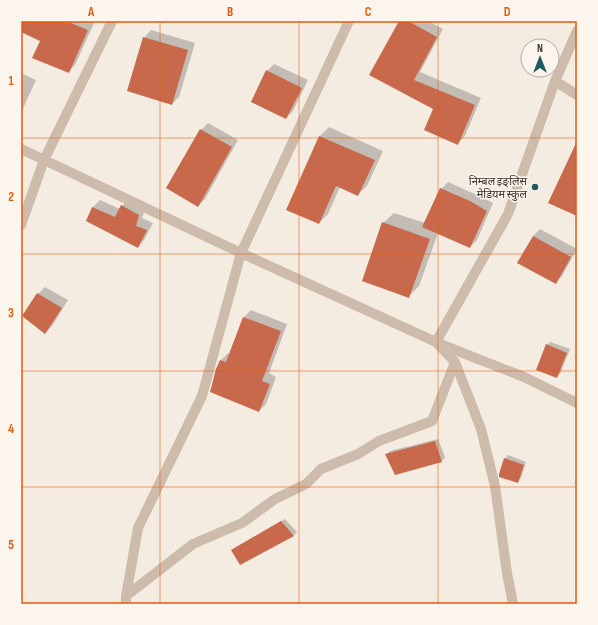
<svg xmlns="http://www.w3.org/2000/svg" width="598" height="625" viewBox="0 0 598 625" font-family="'Sofia Sans Condensed','Noto Sans Devanagari',sans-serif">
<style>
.shadow{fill:#0003}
.building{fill:#c8694b}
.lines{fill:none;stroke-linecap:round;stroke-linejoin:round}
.minor{stroke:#cdbbac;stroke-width:10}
.grid{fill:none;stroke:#e8590c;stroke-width:1;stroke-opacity:0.55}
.poi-dot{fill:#1f5a5e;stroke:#fbf5ee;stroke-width:1.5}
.labels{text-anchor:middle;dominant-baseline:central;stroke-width:3;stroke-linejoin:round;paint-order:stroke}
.poi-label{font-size:11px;fill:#3b302b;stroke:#fbf5ee;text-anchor:end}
.neatline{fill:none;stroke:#e8590c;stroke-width:1.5}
.grid-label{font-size:13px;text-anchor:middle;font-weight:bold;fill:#e8590c}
</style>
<rect width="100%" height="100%" fill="#f4ebe1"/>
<path class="shadow" d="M21,21H89L94,23L75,65L68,72L41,40L21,31Z
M400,21H428L443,29L420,72L481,98L465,136L458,143L434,108L371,75Z
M151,30L195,43L179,97L172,104L144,38Z
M274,64L308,80L293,111L286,118L267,71Z
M21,73L36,80L21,113Z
M208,123L238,140L205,199L198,206L201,130Z
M329,127L383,151L367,186L357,195L340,187L328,214L319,223L320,136Z
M448,182L477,195L493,203L477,240L470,247L438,233L419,286L409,296L383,223L394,213L425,223L441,189Z
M129,199L146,207L142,218L153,223L144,240L137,247L87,220L93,207L100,200L120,209L122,206Z
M540,229L577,249L562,276L555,283L533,236Z
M45,287L68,300L52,326L45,333L38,294Z
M251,310L287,324L269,373L276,377L266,404L259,411L217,370L221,360L228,353L230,354L244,317Z
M550,342L570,349L560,374L556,377L547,345Z
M438,439L445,457L442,461L396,474L387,454L390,451Z
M508,455L526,462L521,478L517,482L505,459Z
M285,519L297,532L293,536L232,550L236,547Z"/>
<path class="building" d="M21,21H66L88,30L69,73L32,58L40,41L21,32Z
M399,21H408L437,37L414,80L475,105L458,145L424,130L433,109L369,75Z
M143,37L188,50L172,105L127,91Z
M266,70L302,88L286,119L251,102Z
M200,129L232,147L198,207L166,188Z
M319,136L375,160L358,196L336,186L319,224L286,210Z
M577,141V216L548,203Z
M440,188L470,201L487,211L470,248L422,227Z
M121,205L139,215L136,226L147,230L138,248L86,221L92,207L115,217Z
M382,222L430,239L409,298L362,281Z
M533,236L571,257L556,284L517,263Z
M37,293L62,308L45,334L22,316Z
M243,317L281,331L262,381L270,384L259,412L210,392L216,369L220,360L226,362Z
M546,344L567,353L557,378L536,370Z
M435,441L442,462L395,475L385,454Z
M504,458L524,465L518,483L499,477V474Z
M281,521L294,536L240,565L231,550Z"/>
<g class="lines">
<path class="minor" d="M555,81L577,95
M21,149L241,253L436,342L508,214L555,81L577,31
M21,225L44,160L112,21
M440,344L524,377L577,403
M455,362L481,429L495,486L507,573L513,604
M126,596L193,544L242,523L275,499L306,484L321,469L358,454L379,441L432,421L455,362L436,342
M126,604V596L138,528L202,396L241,253L349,21"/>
</g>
<path class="grid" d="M160,21V604M299,21V604M438,21V604M21,138H577M21,254H577M21,371H577M21,487H577"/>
<circle class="poi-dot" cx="535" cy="187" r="4"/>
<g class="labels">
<g class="poi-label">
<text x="527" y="181">निम्बल इङ्लिस<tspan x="527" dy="13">मेडियम स्कुल</tspan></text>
</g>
</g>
<rect width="598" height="625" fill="none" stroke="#fbf5ee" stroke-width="44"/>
<g transform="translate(540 58)"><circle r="19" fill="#fbf5ee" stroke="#aea6a0"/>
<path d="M0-3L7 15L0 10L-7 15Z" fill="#1f5a5e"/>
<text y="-6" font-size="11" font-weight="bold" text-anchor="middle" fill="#3b302b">N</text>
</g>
<rect x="22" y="22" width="554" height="581" class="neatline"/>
<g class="grid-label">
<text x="91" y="16">A</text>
<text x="230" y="16">B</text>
<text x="368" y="16">C</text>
<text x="507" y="16">D</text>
<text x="11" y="85">1</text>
<text x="11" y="201">2</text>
<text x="11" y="317">3</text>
<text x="11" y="433">4</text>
<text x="11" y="549">5</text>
</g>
</svg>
